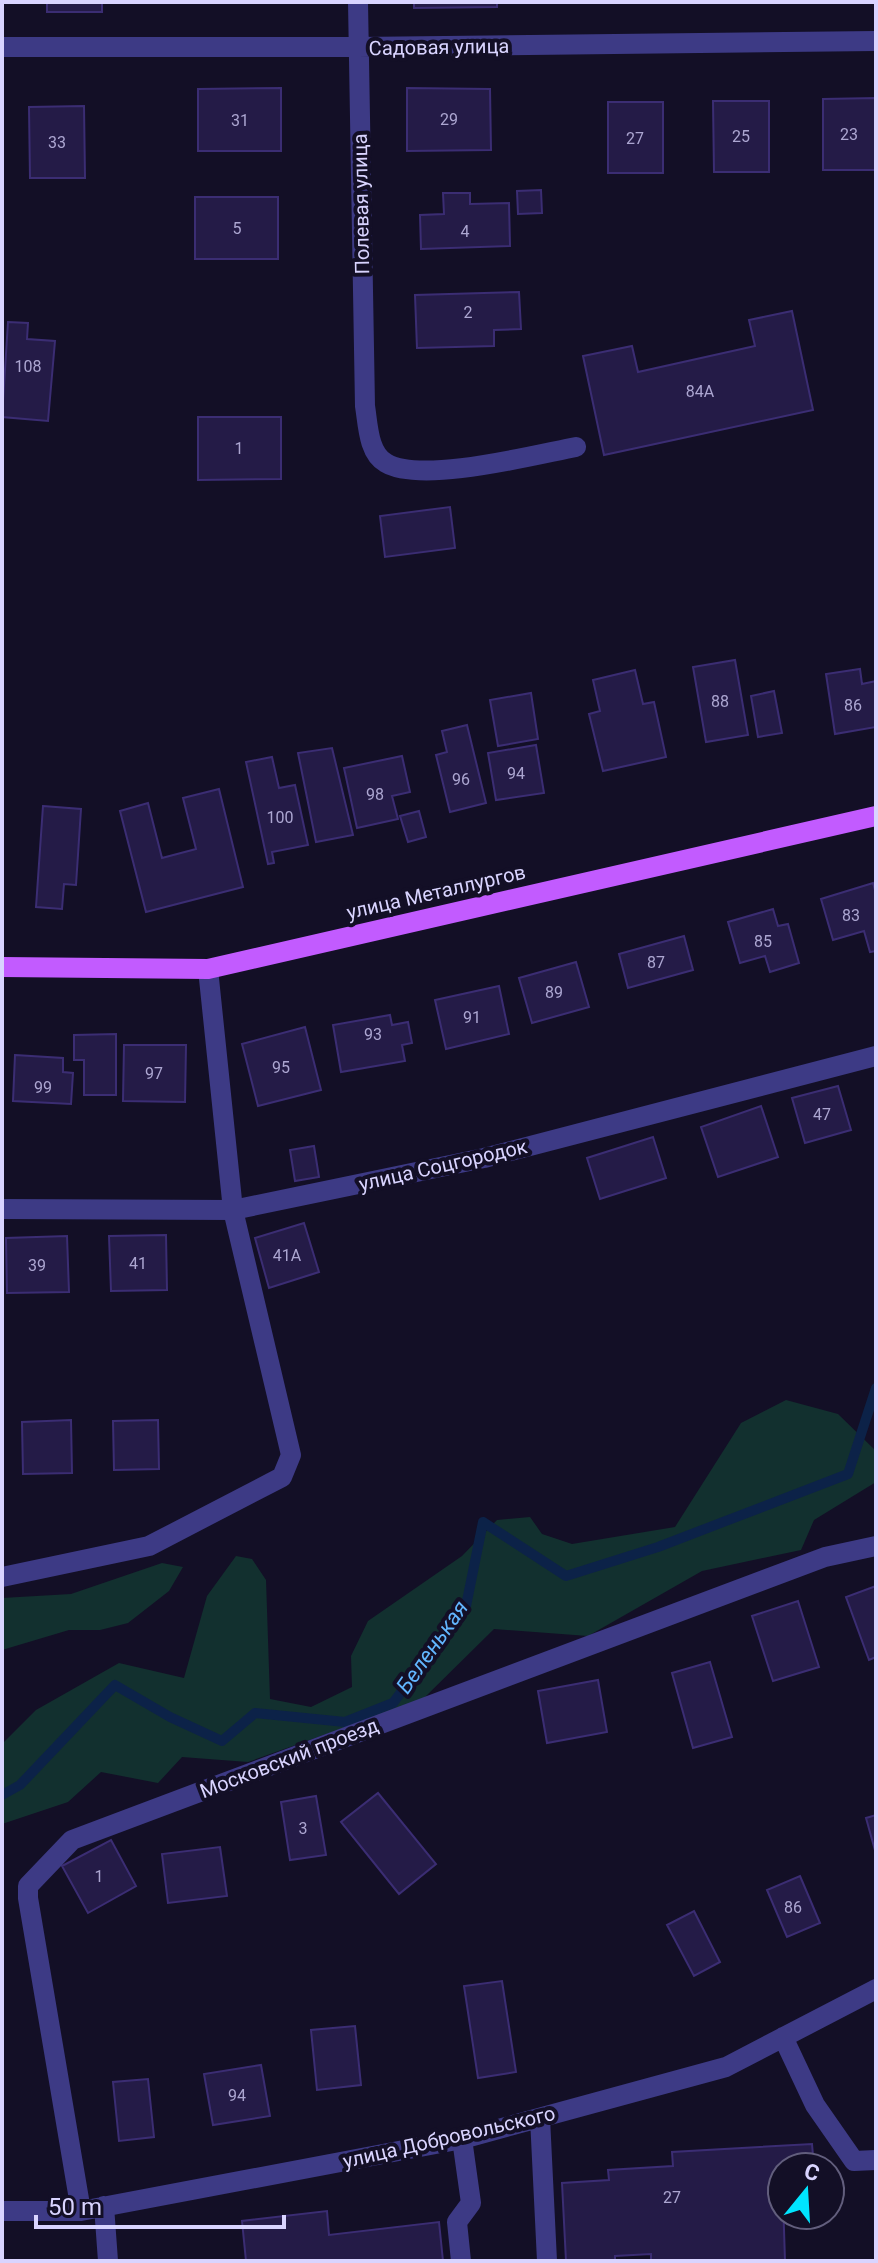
<svg xmlns="http://www.w3.org/2000/svg" width="878" height="2263" viewBox="0 0 878 2263" font-family="Roboto,sans-serif">
<style>
.green{fill:#12302f}
.lines{fill:none;stroke-linecap:round;stroke-linejoin:round}
.stream{stroke:#0c2248;stroke-width:10}
.building{fill:#241b47;stroke:#3b2d73;stroke-width:2}
.minor{stroke:#3d3a85;stroke-width:20}
.major{stroke:#c25bff;stroke-width:20}
.labels{text-anchor:middle;dominant-baseline:central;stroke-width:8;stroke-linejoin:round;paint-order:stroke}
.number-label{font-size:16px;fill:#aca6d1}
.street-label{font-size:20px;fill:#d9d4ff;stroke:#130f26}
.water-label{font-size:22px;font-style:italic;fill:#62b6ff;stroke:#130f26}
</style>
<rect width="100%" height="100%" fill="#130f26"/>
<path class="green" d="M786,1400L838,1414L876,1451V1482L814,1520L801,1550L702,1571L588,1636L494,1629L422,1700L248,1762L182,1757L158,1783L101,1772L68,1802L2,1824V1744L36,1710L119,1663L184,1678L207,1596L236,1556L252,1559L266,1580L270,1699L311,1707L352,1687L351,1656L368,1621L462,1556L497,1520L530,1517L542,1534L572,1544L675,1527L741,1423Z
M162,1563L183,1567L169,1591L128,1623L100,1630H69L2,1650V1598L71,1594Z"/>
<g class="lines">
<path class="stream" d="M2,1795L20,1785L115,1685L170,1717L222,1741L255,1713L345,1722L393,1703L466,1606L483,1522L566,1576L658,1547L848,1474L876,1388"/>
</g>
<path class="building" d="M47,2H102V12H47Z
M414,2H497V7L414,8Z
M281,88V151H198V89Z
M407,88L490,89L491,150L407,151Z
M876,98V170H823V99Z
M713,101H769V172H714Z
M608,102H663V173H608Z
M84,106L85,178H30L29,107Z
M541,190L542,213L518,214L517,191Z
M443,193H470V204L509,203L510,246L421,249L420,215L444,214Z
M195,197H278V259H195Z
M519,292L521,329L494,330V346L417,348L415,295Z
M792,311L813,410L604,455L583,356L632,346L638,372L755,346L749,320Z
M8,322L28,323L27,339L55,341L48,421L2,417Z
M198,417H281V479L198,480Z
M450,507L455,548L385,557L380,516Z
M735,660L748,735L706,742L693,667Z
M860,669L862,684L876,681V727L835,734L826,674Z
M635,670L643,704L654,702L666,757L603,771L589,714L600,711L593,680Z
M774,691L782,733L758,737L751,696Z
M531,693L538,739L498,746L490,700Z
M467,725L486,803L450,812L436,755L447,752L442,731Z
M536,745L544,793L496,800L488,753Z
M332,748L353,835L316,842L298,753Z
M402,756L410,792L392,796L398,819L357,828L344,768Z
M272,757L279,788L295,785L308,845L272,852L274,863L268,864L246,762Z
M219,789L243,887L146,912L120,811L148,803L162,858L196,849L183,798Z
M43,806L81,809L76,885L64,884L62,909L36,907Z
M419,811L426,837L408,842L400,816Z
M873,883L876,894V951L870,952L864,931L833,940L821,899Z
M773,909L778,926L788,924L799,963L770,972L765,956L740,963L728,922Z
M684,936L693,970L628,988L619,954Z
M576,962L589,1007L532,1023L519,978Z
M499,986L509,1034L446,1049L435,1000Z
M390,1015L392,1025L408,1022L412,1043L402,1045L405,1061L341,1072L333,1025Z
M305,1027L321,1090L258,1106L242,1044Z
M116,1034V1095H84V1060H74V1035Z
M124,1045H186L185,1102L123,1101Z
M15,1055L63,1058V1072L73,1073L71,1104L13,1101Z
M838,1086L851,1130L805,1143L792,1098Z
M761,1106L778,1157L718,1177L701,1127Z
M653,1137L666,1178L600,1199L587,1158Z
M314,1146L319,1177L295,1181L290,1150Z
M304,1223L319,1272L269,1288L255,1238Z
M166,1235L167,1290L111,1291L109,1236Z
M67,1236L69,1292L7,1293L6,1238Z
M71,1420L72,1473L23,1474L22,1422Z
M158,1420L159,1469L114,1470L113,1421Z
M876,1586V1657L869,1660L846,1597Z
M798,1601L819,1667L773,1681L752,1616Z
M710,1662L732,1737L693,1748L672,1673Z
M598,1680L607,1732L547,1743L538,1691Z
M378,1793L436,1864L399,1894L341,1822Z
M316,1796L326,1855L290,1860L281,1802Z
M876,1815V1854L866,1818Z
M111,1840L136,1886L88,1913L62,1866Z
M220,1847L227,1896L168,1903L162,1854Z
M800,1876L820,1923L787,1937L767,1890Z
M694,1911L720,1962L694,1976L667,1925Z
M502,1981L516,2072L478,2078L464,1986Z
M355,2026L361,2085L317,2090L311,2030Z
M261,2065L270,2116L213,2125L204,2074Z
M148,2079L154,2137L119,2141L113,2082Z
M812,2144L814,2167H782L785,2261H651V2254L615,2256V2261H566L562,2183L609,2180L608,2170L673,2166L672,2152Z
M327,2211L329,2235L439,2222L443,2261H246L242,2221Z"/>
<g class="lines">
<path class="minor" d="M358,2L365,406C368,424 368,453 386,463C421,484 534,455 576,447
M2,47H358L876,41
M2,1209L233,1210L484,1158L876,1056
M2,1577L149,1546L282,1477L291,1455L233,1210L208,969
M783,2037L815,2105L854,2161L876,2160
M540,2118L547,2261
M104,2206L108,2261
M2,2211H81L462,2139L726,2067L876,1989
M81,2211L28,1898V1886L72,1840L825,1557L876,1546
M461,2261L457,2222L471,2203L462,2139"/>
<path class="major" d="M2,967L208,969L876,816"/>
</g>
<g class="labels">
<g class="number-label">
<text x="449" y="119">29</text>
<text x="240" y="120">31</text>
<text x="849" y="134">23</text>
<text x="741" y="136">25</text>
<text x="635" y="138">27</text>
<text x="57" y="142">33</text>
<text x="237" y="228">5</text>
<text x="465" y="231">4</text>
<text x="468" y="312">2</text>
<text x="28" y="366">108</text>
<text x="700" y="391">84А</text>
<text x="239" y="448">1</text>
<text x="720" y="701">88</text>
<text x="853" y="705">86</text>
<text x="516" y="773">94</text>
<text x="461" y="779">96</text>
<text x="375" y="794">98</text>
<text x="280" y="817">100</text>
<text x="851" y="915">83</text>
<text x="763" y="941">85</text>
<text x="656" y="962">87</text>
<text x="554" y="992">89</text>
<text x="472" y="1017">91</text>
<text x="373" y="1034">93</text>
<text x="281" y="1067">95</text>
<text x="154" y="1073">97</text>
<text x="43" y="1087">99</text>
<text x="822" y="1114">47</text>
<text x="287" y="1255">41А</text>
<text x="138" y="1263">41</text>
<text x="37" y="1265">39</text>
<text x="303" y="1828">3</text>
<text x="99" y="1876">1</text>
<text x="793" y="1907">86</text>
<text x="237" y="2095">94</text>
<text x="672" y="2197">27</text>
</g>
<g class="street-label">
<text transform="translate(439 47) rotate(-1)">Садовая улица</text>
<text transform="translate(361 204) rotate(-91)">Полевая улица</text>
<text transform="translate(436 892) rotate(-13)">улица Металлургов</text>
<text transform="translate(443 1165) rotate(-13)">улица Соцгородок</text>
<text transform="translate(289 1758) rotate(-21)">Московский проезд</text>
<text transform="translate(449 2137) rotate(-13)">улица Добровольского</text>
</g>
<g class="water-label">
<text transform="translate(432 1647) rotate(-55)">Беленькая</text>
</g>
</g>
<rect width="878" height="2263" fill="none" stroke="#d9d4ff" stroke-width="8"/>
<g transform="translate(806 2191) rotate(18)"><circle r="38" fill="#130f26" stroke="#625e7d" stroke-width="2"/>
<path d="M0-6L14 30L0 20L-14 30Z" fill="#00e5ff"/>
<text y="-12" font-size="22" font-weight="bold" text-anchor="middle" fill="#d9d4ff">С</text>
</g>
<path d="M36 2215v12h248v-12" fill="none" stroke="#d9d4ff" stroke-width="4"/>
<text x="48" y="2215" font-size="24" fill="#d9d4ff" stroke="#130f26" stroke-width="6" paint-order="stroke">50 m</text>
</svg>
